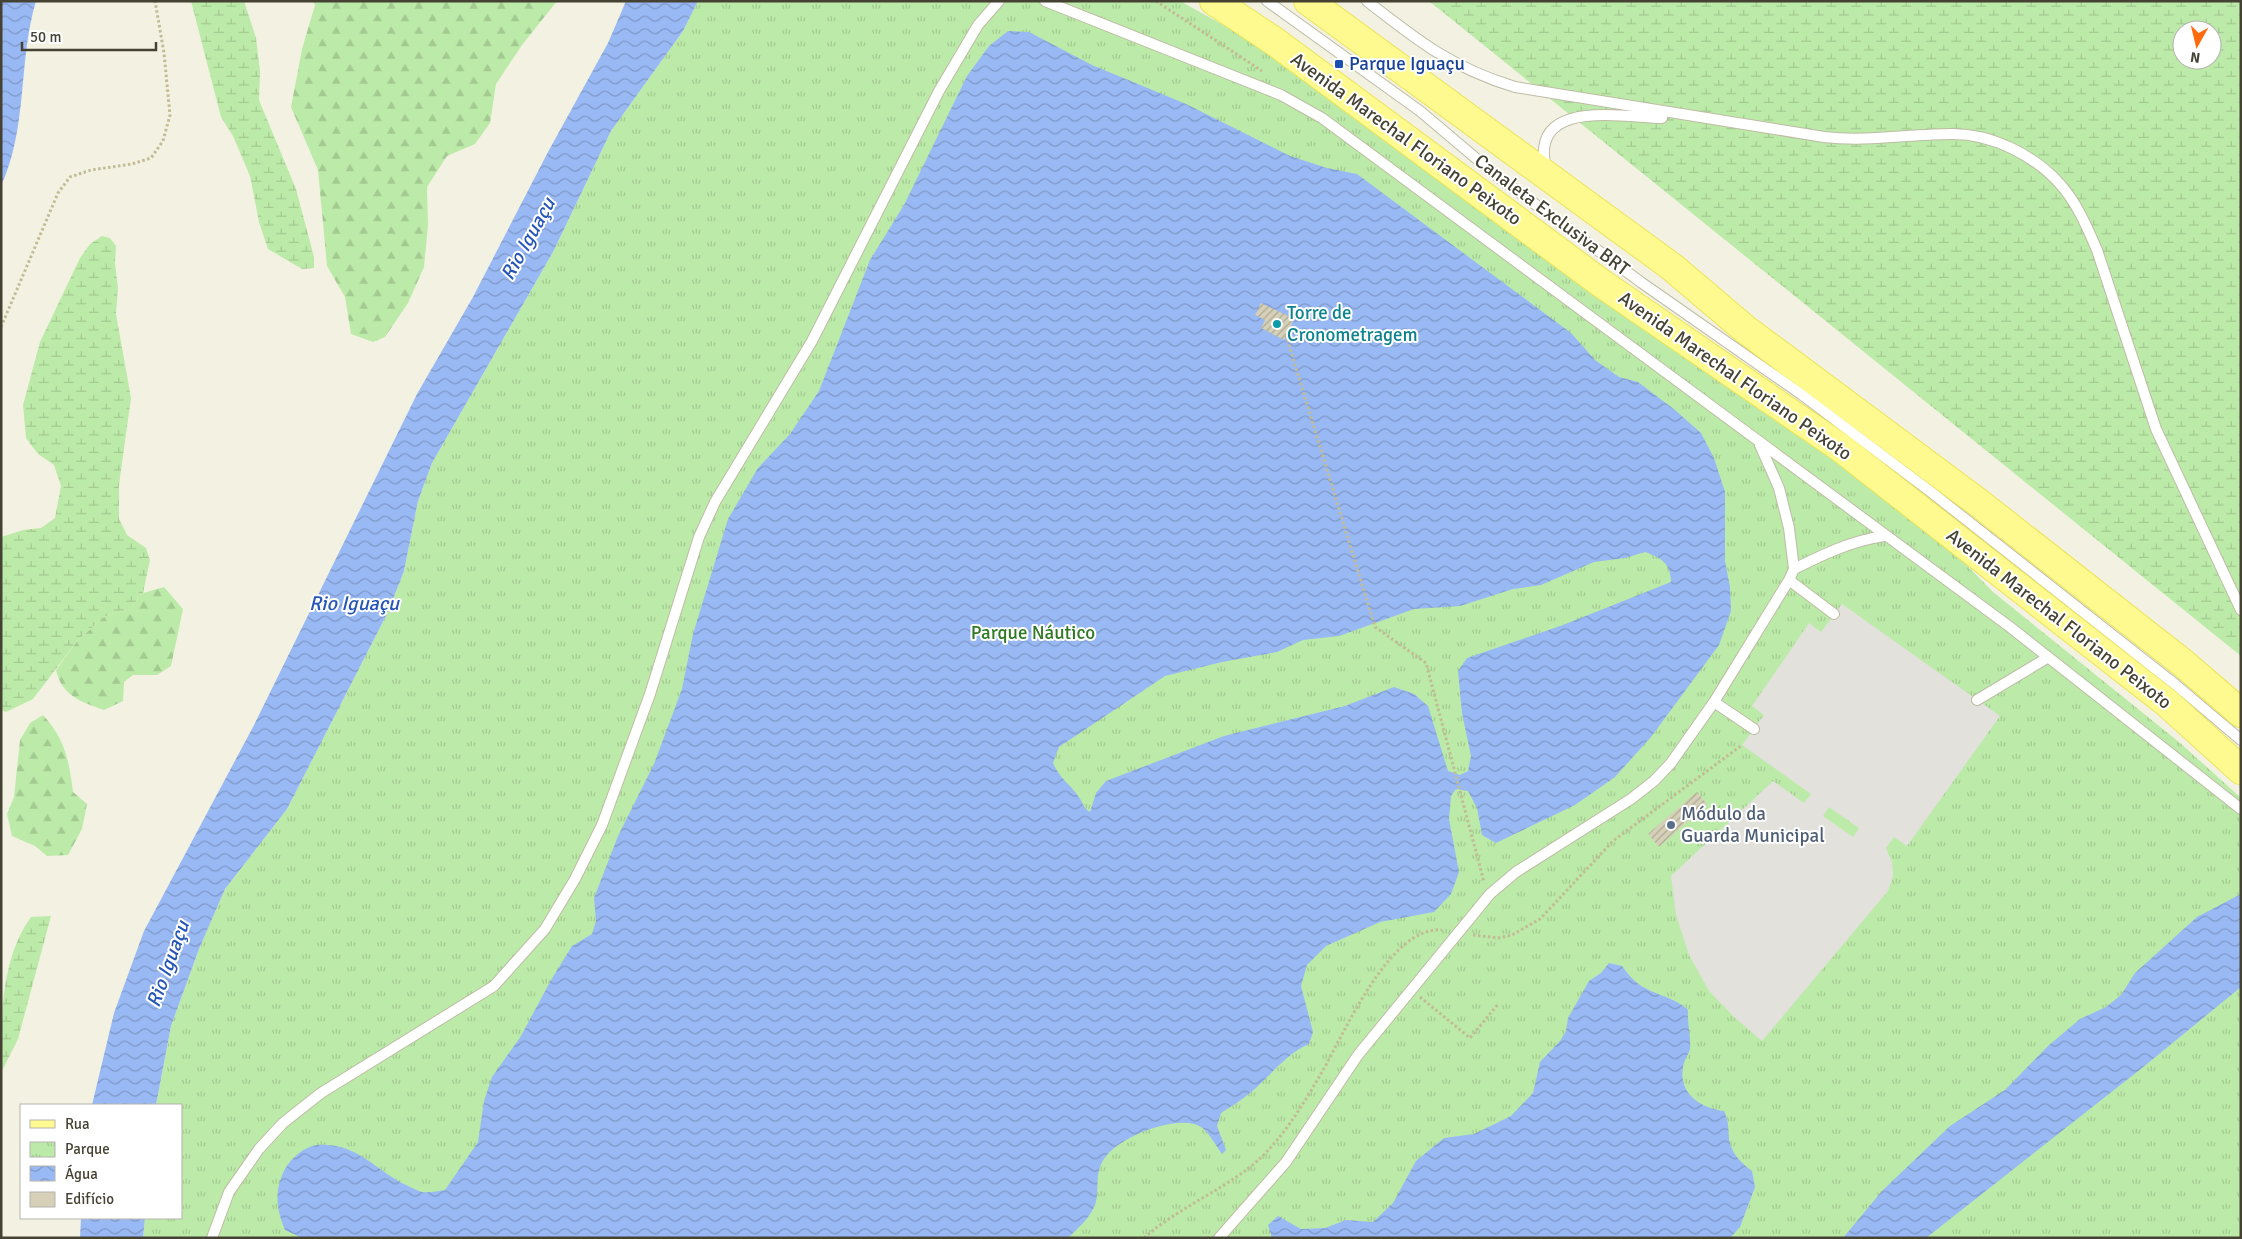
<svg xmlns="http://www.w3.org/2000/svg" width="2242" height="1239" viewBox="0 0 2242 1239" font-family="Signika,sans-serif">
<style>
.forest{fill:url(#forest-firs)}
.wetland{fill:url(#wetland-marsh);fill-rule:evenodd}
.park{fill:url(#park-tufts)}
.parking{fill:#e2e1dc;fill-rule:evenodd}
.water{fill:url(#water-waves);fill-rule:evenodd}
.building{fill:url(#building-hatch)}
.lines{fill:none;stroke-linecap:round;stroke-linejoin:round}
.service-casing{stroke:#bebca5;stroke-width:12}
.primary-casing{stroke:#ebe358;stroke-width:30}
.path{stroke:#c1bc95;stroke-width:3;stroke-dasharray:2.5 2.5;stroke-linecap:butt}
.service{stroke:#fff;stroke-width:10}
.primary{stroke:#fffa8f;stroke-width:28}
.transit-dot{fill:#1a4fb4;stroke:#fff;stroke-width:2}
.culture-dot{fill:#0f9aa8;stroke:#fff;stroke-width:2}
.service-dot{fill:#5c6f8a;stroke:#fff;stroke-width:2}
.labels{text-anchor:middle;dominant-baseline:central;stroke-width:4;stroke-linejoin:round;paint-order:stroke}
.transit-label{font-size:19px;fill:#164399;stroke:#fff;text-anchor:start}
.street-label{font-size:19px;fill:#454233;stroke:#fff}
.culture-label{font-size:19px;fill:#0d838f;stroke:#fff;text-anchor:start}
.park-label{font-size:19px;fill:#2e7923;stroke:#fff}
.service-label{font-size:19px;fill:#4e5e75;stroke:#fff;text-anchor:start}
.water-label{font-size:20px;font-style:italic;fill:#2556b7;stroke:#fff}
</style>
<defs>
<pattern id="forest-firs" width="22" height="20" patternUnits="userSpaceOnUse" patternTransform="scale(1.25)"><rect width="22" height="20" fill="#bceaa8"/><path d="M5 1l3.5 6h-7zM16 11l3.5 6h-7z" fill="#a3ca91"/></pattern>
<pattern id="wetland-marsh" width="20" height="14" patternUnits="userSpaceOnUse" patternTransform="scale(1.25)"><rect width="20" height="14" fill="#bceaa8"/><path d="M1 5h8M5 5V1M11 12h8M15 12V8" fill="none" stroke="#a3ca91"/></pattern>
<pattern id="park-tufts" width="24" height="20" patternUnits="userSpaceOnUse" patternTransform="scale(1.25)"><rect width="24" height="20" fill="#bceaa8"/><path d="M3 7l-1-3M5 7V3M7 7l1-3M15 17l-1-3M17 17v-4M19 17l1-3" fill="none" stroke="#a3ca91"/></pattern>
<pattern id="water-waves" width="16" height="10" patternUnits="userSpaceOnUse" patternTransform="scale(1.25)"><rect width="16" height="10" fill="#99b9f5"/><path d="M0 5q4-4 8 0t8 0" fill="none" stroke="#7f98c7"/></pattern>
<pattern id="building-hatch" width="6" height="6" patternUnits="userSpaceOnUse" patternTransform="scale(1.25)"><rect width="6" height="6" fill="#d5d0b7"/><path d="M-1 1l2-2M0 6l6-6M5 7l2-2" fill="none" stroke="#afaa95"/></pattern>
</defs>
<rect width="100%" height="100%" fill="#f3f2e2"/>
<path class="forest" d="M313,1H557L522,45L496,84L490,123L475,144L447,156L427,187L428,225L424,267L408,303L385,337L373,342L351,334L345,297L327,266L318,170L291,107L302,49L315,5Z
M164,587L183,609L171,666L157,675H133L124,682L123,701L104,710C81,702 62,696 56,670L78,640L104,617L130,609L143,593Z
M43,715C65,739 69,760 73,792L87,804L82,829L68,855L47,856L35,846L12,836L7,814L14,797L20,740L30,723Z"/>
<path class="wetland" d="M191,1H244L256,38L260,71L259,100L296,189L314,257V268L302,269L268,249L259,222L250,176L233,136L221,117Z
M1429,1H2241V656L2159,590ZM2182,30H2212V60H2182Z
M102,236L110,238L116,246L115,263L118,289L116,314L131,398L119,485V519L127,535L146,548L150,560L143,593L130,609L104,617L78,640L33,699L6,712L1,710V537L23,530L41,528L55,518L61,486L54,465L38,454L26,438L23,405L40,342L80,258L90,244Z
M51,916L18,1039L1,1073C1,1020 0,960 31,917Z"/>
<path class="park" d="M698,1H1180L1247,38L1509,231L1776,417L1948,546L1993,592L2179,742L2241,798V1238H143L145,1218H181V1105H156L171,1026L199,949L225,889L287,809L388,612L404,571L418,501L432,463L553,252L611,131L683,31Z"/>
<path class="parking" d="M1842,604L2000,716L1907,846L1894,837L1886,848L1892,862L1893,876L1888,891L1762,1041L1734,1017L1709,991L1689,955L1676,915L1671,876L1773,781L1804,803L1811,794L1742,745L1764,715L1752,706L1809,623L1821,632ZM1829,807L1859,828L1853,837L1823,816Z"/>
<path class="water" d="M1,1H36C18,61 28,128 1,186Z
M626,1H698L683,31L611,131L553,252L432,463L418,501L404,571L388,612L287,809L225,889L199,949L171,1026L156,1105H92L114,1013L144,931L253,727L417,394L473,297L548,152L608,43Z
M1008,31L1029,32L1092,65L1186,104L1290,156L1327,168L1357,174L1571,333L1595,360L1619,377L1638,382L1675,410L1701,433L1714,458L1725,492V561L1730,587L1731,611L1719,645L1651,737L1615,777L1575,805L1496,843L1482,835L1477,808L1468,791L1456,789L1451,796L1449,819L1459,872L1451,894L1434,912L1380,922L1326,946L1307,965L1301,986L1313,1032L1309,1044C1284,1055 1271,1076 1250,1093C1241,1100 1231,1107 1221,1113L1217,1126L1226,1150L1222,1154C1216,1146 1209,1132 1201,1127C1179,1113 1122,1136 1107,1155C1092,1173 1101,1187 1095,1205C1090,1218 1078,1228 1068,1238H302L285,1230C276,1208 274,1191 285,1169C292,1157 304,1147 317,1145C358,1142 375,1171 408,1186C413,1188 418,1191 422,1192C429,1193 438,1191 445,1190L478,1142L484,1101L492,1077L521,1036L551,980L572,946L592,934L596,921L594,898L618,836L654,764L682,689L693,634L728,519L758,468L790,434L819,391L870,260L904,205L967,76L989,46ZM1645,552C1661,558 1671,563 1671,582L1563,625L1467,658L1458,671L1462,713L1471,756L1468,771L1460,775L1448,771L1428,706L1414,694L1394,687L1345,706L1224,736L1106,781L1096,793L1090,812C1083,808 1083,802 1078,796C1069,783 1060,779 1053,763L1059,747L1165,676L1222,662L1277,652L1303,640L1339,636L1414,609L1460,606L1513,589L1541,585L1594,562L1625,558Z
M2241,894V987L2142,1068L1926,1238H1843L1882,1191L1950,1126L2005,1090L2048,1046L2080,1019L2106,1007L2121,995L2135,973L2197,917Z
M1609,963L1622,966C1626,971 1630,977 1635,981C1650,995 1672,995 1688,1010C1687,1023 1691,1036 1690,1049C1689,1054 1685,1058 1684,1063C1676,1092 1699,1108 1724,1111C1729,1122 1728,1127 1729,1139C1731,1153 1741,1163 1752,1171L1755,1187L1740,1227L1730,1238H1272L1268,1225L1278,1216L1301,1229L1325,1228L1346,1220L1373,1222L1393,1203L1416,1161L1444,1138L1474,1134L1511,1116L1533,1093L1540,1062L1560,1041L1566,1031L1568,1018L1589,981L1601,973Z
M81,1218H145L143,1238H80Z"/>
<path class="building" d="M1261,303L1294,319L1284,340L1261,328L1265,320L1255,315Z
M1697,792L1707,804L1659,847L1648,834Z"/>
<g class="lines">
<defs>
<path id="service" d="M1045,1L1281,95L1322,118L2010,627L2241,809
M1267,1L1420,111L1497,176L1642,283L1801,394L1931,492L2176,685L2241,740
M1367,1C1418,41 1452,68 1515,87L1824,137C1868,142 1909,134 1953,134C1992,134 2034,155 2060,184C2077,203 2087,227 2097,250L2156,429L2241,610
M1546,169C1529,98 1620,117 1662,118
M1794,569C1824,554 1851,541 1884,536
M1789,580L1834,614
M1977,700L2047,658
M1714,702L1754,729
M212,1238L229,1192L259,1149L283,1123L321,1093L494,986L545,929L575,879L602,825L650,694L699,537L715,502L812,341L939,91L978,25L999,1
M1219,1238L1286,1162L1358,1055L1490,894L1516,872L1631,799L1654,781L1671,763L1714,702L1789,580L1794,569L1789,528L1779,488L1760,445"/>
<path id="primary" d="M1214,1L1274,41L1601,283L1841,448L2167,703L2241,770
M1308,1L1672,267L1745,329L1975,500L2183,663L2241,713"/>
</defs>
<use href="#service" class="service-casing"/>
<use href="#primary" class="primary-casing"/>
<path class="path" d="M1156,1L1262,71
M1,327L58,193L70,177L91,170L132,164L151,158L163,141L170,115L164,53L155,1
M1286,335L1375,627L1426,663L1484,882
M1473,935L1498,938L1512,935L1540,919L1613,841L1742,745
M1420,997L1470,1038L1499,1003
M1144,1238C1173,1212 1210,1196 1242,1173C1277,1149 1301,1108 1322,1072C1344,1034 1390,925 1442,930"/>
<use href="#service" class="service"/>
<use href="#primary" class="primary"/>
</g>
<rect class="transit-dot" x="1334" y="59" width="10" height="10" rx="2.5"/>
<circle class="culture-dot" cx="1277" cy="324" r="5"/>
<circle class="service-dot" cx="1671" cy="825" r="5"/>
<g class="labels">
<g class="transit-label">
<text x="1349" y="64">Parque Iguaçu</text>
</g>
<g class="street-label">
<text transform="translate(1406 139) rotate(36)">Avenida Marechal Floriano Peixoto</text>
<text transform="translate(1552 215) rotate(37)">Canaleta Exclusiva BRT</text>
<text transform="translate(1735 376) rotate(35)">Avenida Marechal Floriano Peixoto</text>
<text transform="translate(2059 619) rotate(38)">Avenida Marechal Floriano Peixoto</text>
</g>
<g class="culture-label">
<text x="1287" y="313">Torre de<tspan x="1287" dy="22">Cronometragem</tspan></text>
</g>
<g class="park-label">
<text x="1033" y="633">Parque Náutico</text>
</g>
<g class="service-label">
<text x="1681" y="814">Módulo da<tspan x="1681" dy="22">Guarda Municipal</tspan></text>
</g>
<g class="water-label">
<text transform="translate(528 239) rotate(-61)">Rio Iguaçu</text>
<text x="354" y="603">Rio Iguaçu</text>
<text transform="translate(168 964) rotate(-70)">Rio Iguaçu</text>
</g>
</g>
<rect width="2242" height="1239" fill="none" stroke="#454233" stroke-width="5"/>
<rect x="20" y="1104" width="162" height="115" fill="#ffffff" stroke="#b5b3ad"/>
<rect x="30" y="1120" width="25" height="8" fill="#fffa8f" stroke="#b5b3ad"/>
<text x="65" y="1129" font-size="15" fill="#454233">Rua</text>
<rect x="30" y="1142" width="25" height="15" fill="url(#park-tufts)" stroke="#b5b3ad"/>
<text x="65" y="1154" font-size="15" fill="#454233">Parque</text>
<rect x="30" y="1166" width="25" height="15" fill="url(#water-waves)" stroke="#b5b3ad"/>
<text x="65" y="1179" font-size="15" fill="#454233">Água</text>
<rect x="30" y="1192" width="25" height="15" fill="#d5d0b7" stroke="#b5b3ad"/>
<text x="65" y="1204" font-size="15" fill="#454233">Edifício</text>
<g transform="translate(2197 45) rotate(188)"><circle r="24" fill="#ffffff" stroke="#b5b3ad"/>
<path d="M0-4L9 19L0 12L-9 19Z" fill="#ff6c0d"/>
<text y="-8" font-size="14" font-weight="bold" text-anchor="middle" fill="#454233">N</text>
</g>
<path d="M22 42v8h134v-8" fill="none" stroke="#454233" stroke-width="2.5"/>
<text x="30" y="42" font-size="15" fill="#454233" stroke="#ffffff" stroke-width="4" paint-order="stroke">50 m</text>
</svg>
